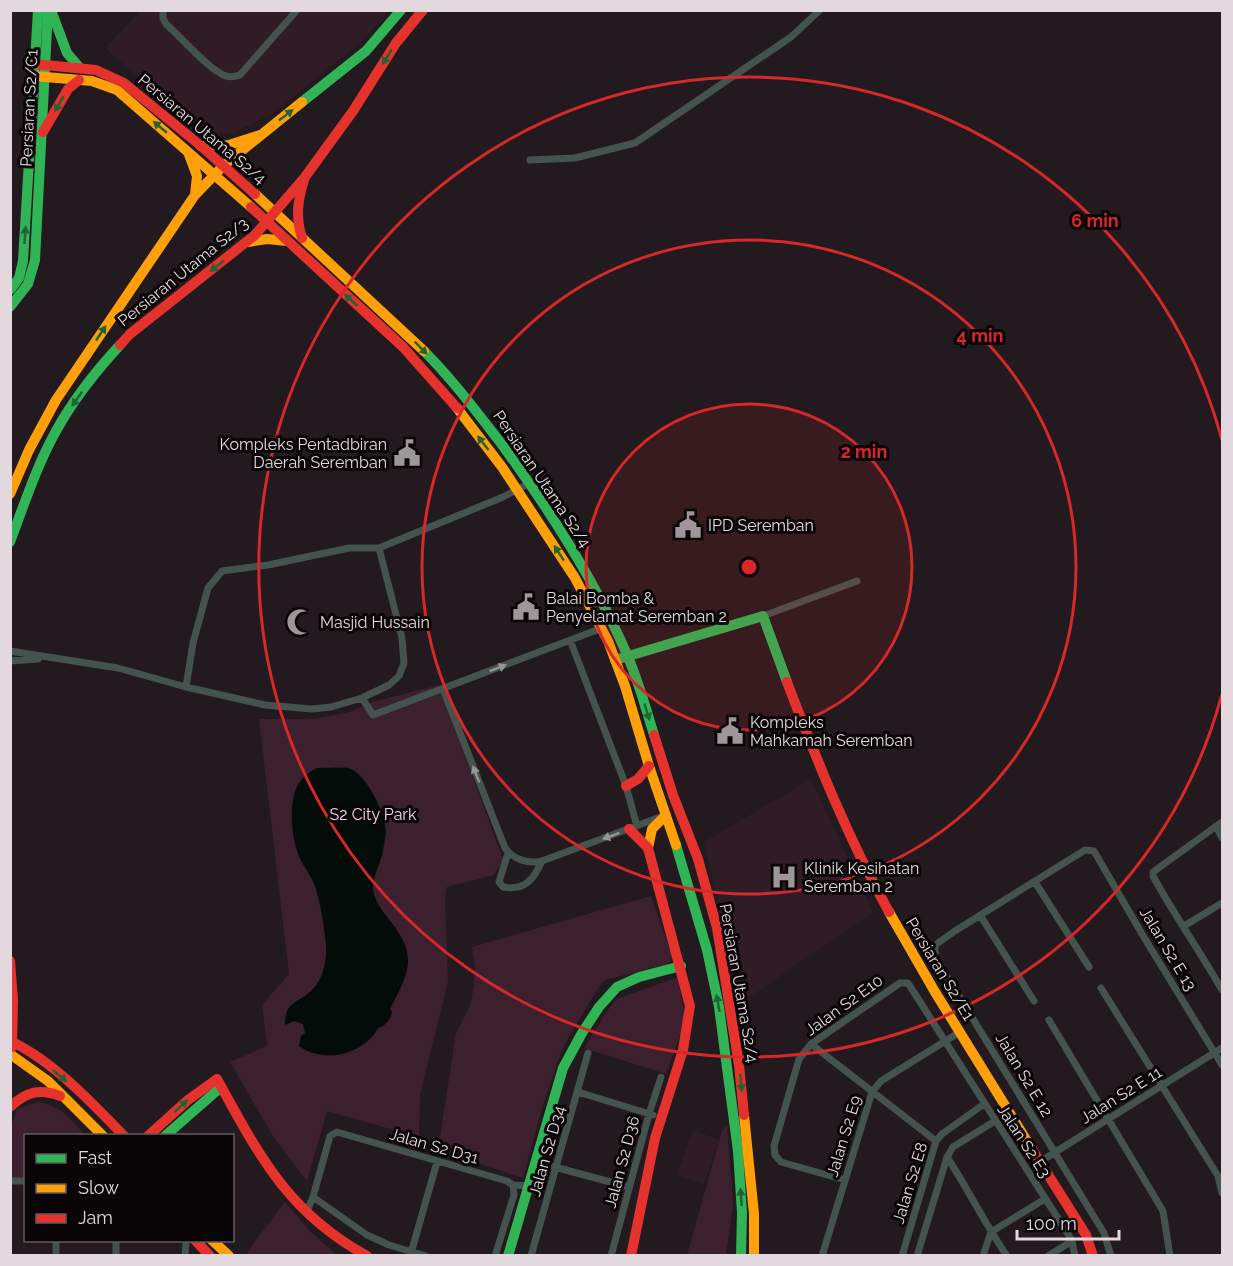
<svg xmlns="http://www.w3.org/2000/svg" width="1233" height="1266" viewBox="0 0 1233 1266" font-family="Raleway,sans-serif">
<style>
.built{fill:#2f1c25}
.green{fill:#3d202e}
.water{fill:#030c08}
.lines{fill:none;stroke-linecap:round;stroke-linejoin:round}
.street{stroke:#45534f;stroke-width:7}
.fast{stroke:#30b455;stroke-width:10}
.slow{stroke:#ff9f0a;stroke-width:10}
.jam{stroke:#e5322d;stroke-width:10}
.oneway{fill:#1f6532}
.oneway2{fill:#949696}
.ring{fill:none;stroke:#d62828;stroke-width:3}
.labels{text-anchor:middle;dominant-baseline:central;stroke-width:6;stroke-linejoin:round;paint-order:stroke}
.street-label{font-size:16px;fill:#e3d8dd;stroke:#0a0507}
.poi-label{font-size:16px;fill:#e3d8dd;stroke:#0a0507;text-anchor:start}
.park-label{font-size:16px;fill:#fbd7e6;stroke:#0a0507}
.centre{fill:#d62828;stroke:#0a0507;stroke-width:3}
.ring-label{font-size:18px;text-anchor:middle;font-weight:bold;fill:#d62828;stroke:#0a0507;stroke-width:6;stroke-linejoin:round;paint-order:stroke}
</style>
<rect width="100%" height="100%" fill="#221a1e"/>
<path class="built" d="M141,11H389L361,42L272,114L233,133L201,132L105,48Z
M811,779L873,912L741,1003L704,842Z
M693,1130L719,1140L704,1184L677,1175Z"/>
<path class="green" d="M439,685L503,859L494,875L447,887L445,897L448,981L420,1095L419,1137L327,1111L307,1181L274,1138L230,1062L267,1046L262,1005L289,974L259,719H312L347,713L373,702Z
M651,896L672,956L671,961L667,964L605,980L595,993L563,1047L543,1105L523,1178L438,1150L456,1033L470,1006L474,986L475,967L472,947Z
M678,977L684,1013V1024L666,1074L584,1048L607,1011L617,999Z
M38,1102C61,1105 71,1120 85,1135L26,1136L25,1179H11V1126L17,1109Z
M727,1125L733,1205L726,1255H687L722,1131Z
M285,1202L310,1231L337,1255L251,1256L247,1252Z"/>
<path class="water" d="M316,768C322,768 344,767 348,768C367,773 386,815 386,833C385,838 384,845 383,851C381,864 372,876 373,890C375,902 384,913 391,922C419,957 408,974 390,1009L392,1012C391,1019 385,1027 378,1028C364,1055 323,1064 299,1046L301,1036L305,1033L303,1024L294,1021L285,1025C285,1001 297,1004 311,991C323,980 327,961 326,945C324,926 321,905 315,886C311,875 302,865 298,854C291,835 287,795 302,779C305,775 312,771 316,768Z"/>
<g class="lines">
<path class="street" d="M163,10V18L166,24C180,36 210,71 226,76C231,78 235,76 240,75L297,10
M530,160L575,158L635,143L791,37L820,10
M763,616L857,581
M570,640L626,786L637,826
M10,651L118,668L186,687L265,705L312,709L331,707L362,698L389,685L399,676L404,663L402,638L379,548L503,497L530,483
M10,661L38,659
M186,687L193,643L208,588L222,571L268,565L349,548H379
M443,689L505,848C514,860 528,864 542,861L663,816
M362,698L373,715L602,628
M1222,822L1153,872V876C1174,915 1200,951 1222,990
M1216,826L1222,838
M508,853L499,882L503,887C525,891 534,879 542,861
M1035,882L1089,967
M980,915L1034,1001
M1184,926L1222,903
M1101,988L1218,1176L1222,1193
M1049,1020L1163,1211L1170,1256
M811,1044L936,1141
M578,1092L653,1115
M947,1157C968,1189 985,1224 1007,1256
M1041,1161L1222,1048
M536,1162L629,1187
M845,1180L781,1162L775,1155L774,1146L799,1059L811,1044L900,983H908L1068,1234L1072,1241L1075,1256
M10,1181H26
M313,1197L367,1235L389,1245L426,1256
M307,1211L313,1197L330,1136L337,1132L507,1181L513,1185L529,1186
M411,1253L437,1162
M56,1256V1240
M116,1256V1240
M185,1256L186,1244
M495,1256L514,1195L513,1185
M531,1256L588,1053
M611,1256L649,1114L661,1077
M822,1256L872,1092L881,1081L960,1032
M902,1256L936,1141L942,1134L984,1104
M917,1256L947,1157L953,1147L995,1121
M983,1256L991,1232L1045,1199
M1048,1256L1072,1241
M1111,1256L1104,1233L935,957V945L955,931L1085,850L1094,851L1142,934L1222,1065"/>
<path class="fast" d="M51,10L67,53L79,67
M302,102L366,51L401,10
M10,290L19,278L23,261L38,10
M10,307L28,284L35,260L48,10
M424,351C452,379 476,411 500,442C549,509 596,581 628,657C639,683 646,709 654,735
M10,542C24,505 37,465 56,431C73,400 96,371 120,345
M615,660L763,616L787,682
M676,845L707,950L719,1007L738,1151L742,1213L741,1256
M165,1136L221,1087
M508,1256L563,1068L582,1033L599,1007L617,987L639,977L681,966"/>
<path class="slow" d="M34,76L92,81L117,90L251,207
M201,146L229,145L260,135
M188,152L197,176L195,195
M255,194L424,351
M248,242L267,239L287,241
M457,408L502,467L575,578L608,641L625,686L649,766L676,845
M10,494L29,450L56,400L195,195L224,165L302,102
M648,848L652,829L666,815
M889,912L935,992L1030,1146
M10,1054L48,1081L103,1136
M744,1115L754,1214V1256
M212,1240L229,1256"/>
<path class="jam" d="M35,64L96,70L124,83L201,146L255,194
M43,132L68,89L79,80
M251,207L403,347L457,408
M302,238C295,216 298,198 305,177
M120,345L130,334L255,235L305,177L353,111L396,43L423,10
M787,682C817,761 848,838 889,912
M654,735L673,795L698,859L717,928L739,1065L744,1115
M626,786L638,779L649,766
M629,829L648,848L690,1006L683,1050L655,1138L631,1256
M10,961L13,1000L12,1047
M10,1041C52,1060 92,1103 124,1136
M10,1107C26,1092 39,1088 60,1096
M148,1136L188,1100L217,1079C259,1155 287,1212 367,1256
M1030,1146L1086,1235L1093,1256
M195,1240L210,1256"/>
</g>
<defs><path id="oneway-solid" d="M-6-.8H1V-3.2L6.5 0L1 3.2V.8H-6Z" transform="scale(1.5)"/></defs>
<g class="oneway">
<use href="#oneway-solid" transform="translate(387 57) rotate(122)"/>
<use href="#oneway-solid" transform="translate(59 104) rotate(120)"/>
<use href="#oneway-solid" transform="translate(286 115) rotate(-38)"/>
<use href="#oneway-solid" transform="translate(160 127) rotate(-140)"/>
<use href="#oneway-solid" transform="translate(25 235) rotate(-86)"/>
<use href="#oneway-solid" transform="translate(217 266) rotate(142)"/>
<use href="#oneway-solid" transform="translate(351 300) rotate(-138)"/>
<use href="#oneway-solid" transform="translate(101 333) rotate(-56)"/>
<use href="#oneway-solid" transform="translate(421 348) rotate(46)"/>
<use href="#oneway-solid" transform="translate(77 399) rotate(125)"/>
<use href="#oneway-solid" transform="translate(483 443) rotate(-128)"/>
<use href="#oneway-solid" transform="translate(559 553) rotate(-123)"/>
<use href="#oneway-solid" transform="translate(647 712) rotate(73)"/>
<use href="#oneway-solid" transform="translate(718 1003) rotate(-100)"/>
<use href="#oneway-solid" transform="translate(60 1076) rotate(40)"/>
<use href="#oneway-solid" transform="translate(741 1083) rotate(84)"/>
<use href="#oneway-solid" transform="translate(181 1106) rotate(-42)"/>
<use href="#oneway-solid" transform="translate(741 1197) rotate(-94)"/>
</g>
<g class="oneway2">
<use href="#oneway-solid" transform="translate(498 668) rotate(-21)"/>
<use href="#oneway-solid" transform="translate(476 774) rotate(-111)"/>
<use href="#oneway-solid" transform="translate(611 836) rotate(160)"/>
</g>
<circle cx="749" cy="567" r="163" fill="#d62828" fill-opacity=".12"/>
<g class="ring">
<circle cx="749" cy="567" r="163"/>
<circle cx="749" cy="567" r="327"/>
<path d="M1222 694A490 490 0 1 1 1222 440"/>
</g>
<defs>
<symbol id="civic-bare" viewBox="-9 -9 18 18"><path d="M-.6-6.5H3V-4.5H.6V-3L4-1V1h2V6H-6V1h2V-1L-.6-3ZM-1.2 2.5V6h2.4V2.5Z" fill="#9f969a" stroke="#0a0507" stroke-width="2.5" paint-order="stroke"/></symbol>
<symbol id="mosque-bare" viewBox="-9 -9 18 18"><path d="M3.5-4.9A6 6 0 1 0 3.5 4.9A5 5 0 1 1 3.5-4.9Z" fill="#9f969a" stroke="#0a0507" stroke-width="2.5" paint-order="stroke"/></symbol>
<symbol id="hospital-bare" viewBox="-9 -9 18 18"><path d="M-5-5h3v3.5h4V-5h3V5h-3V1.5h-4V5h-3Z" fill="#9f969a" stroke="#0a0507" stroke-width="2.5" paint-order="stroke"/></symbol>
</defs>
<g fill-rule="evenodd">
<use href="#civic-bare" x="388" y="434" width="38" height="38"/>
<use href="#civic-bare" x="669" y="506" width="38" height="38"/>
<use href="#civic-bare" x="507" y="588" width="38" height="38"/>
<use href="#mosque-bare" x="281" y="603" width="38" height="38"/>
<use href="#civic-bare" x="711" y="712" width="38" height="38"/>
<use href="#hospital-bare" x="765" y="858" width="38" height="38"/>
</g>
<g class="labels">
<g class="street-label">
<text transform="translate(29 108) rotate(-87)">Persiaran S2/C1</text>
<text transform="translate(202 129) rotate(40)">Persiaran Utama S2/4</text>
<text transform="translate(183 272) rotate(-39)">Persiaran Utama S2/3</text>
<text transform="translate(542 479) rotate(56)">Persiaran Utama S2/4</text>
<text transform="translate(1168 949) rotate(59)">Jalan S2 E 13</text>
<text transform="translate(940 969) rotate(59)">Persiaran S2/E1</text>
<text transform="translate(739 983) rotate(80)">Persiaran Utama S2/4</text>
<text transform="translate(844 1005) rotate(-36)">Jalan S2 E10</text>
<text transform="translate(1024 1075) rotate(59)">Jalan S2 E 12</text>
<text transform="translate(1121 1095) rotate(-32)">Jalan S2 E 11</text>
<text transform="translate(844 1136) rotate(-73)">Jalan S2 E9</text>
<text transform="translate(1024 1141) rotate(57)">Jalan S2 E3</text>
<text transform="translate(434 1146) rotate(16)">Jalan S2 D31</text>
<text transform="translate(547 1151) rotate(-74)">Jalan S2 D34</text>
<text transform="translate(622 1162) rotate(-75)">Jalan S2 D36</text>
<text transform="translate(910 1183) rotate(-73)">Jalan S2 E8</text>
</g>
<g class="poi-label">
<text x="387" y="444" text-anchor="end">Kompleks Pentadbiran<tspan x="387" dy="18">Daerah Seremban</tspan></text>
<text x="708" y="525">IPD Seremban</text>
<text x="546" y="598">Balai Bomba &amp;<tspan x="546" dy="18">Penyelamat Seremban 2</tspan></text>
<text x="320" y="622">Masjid Hussain</text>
<text x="750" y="722">Kompleks<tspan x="750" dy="18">Mahkamah Seremban</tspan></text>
<text x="804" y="868">Klinik Kesihatan<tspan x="804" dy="18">Seremban 2</tspan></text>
</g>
<g class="park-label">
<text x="373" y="814">S2 City Park</text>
</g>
</g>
<circle cx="749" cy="567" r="9" class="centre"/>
<g class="ring-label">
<text x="1095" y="227">6 min</text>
<text x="980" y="342">4 min</text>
<text x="864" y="458">2 min</text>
</g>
<rect width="1233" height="1266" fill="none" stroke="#e3d8dd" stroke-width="24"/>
<rect x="24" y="1134" width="210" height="108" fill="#0a0507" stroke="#61595d" stroke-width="1.5"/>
<rect x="36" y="1154" width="30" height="9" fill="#30b455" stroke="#61595d" stroke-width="1.5"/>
<text x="78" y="1164" font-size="18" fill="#e3d8dd">Fast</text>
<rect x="36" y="1184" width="30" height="9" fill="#ff9f0a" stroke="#61595d" stroke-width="1.5"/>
<text x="78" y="1194" font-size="18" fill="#e3d8dd">Slow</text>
<rect x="36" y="1214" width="30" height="9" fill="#e5322d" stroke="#61595d" stroke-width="1.5"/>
<text x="78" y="1224" font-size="18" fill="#e3d8dd">Jam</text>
<path d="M1017 1230v9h102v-9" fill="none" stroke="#e3d8dd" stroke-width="3"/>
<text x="1026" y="1230" font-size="18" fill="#e3d8dd" stroke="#0a0507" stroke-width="4.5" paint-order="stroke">100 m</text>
</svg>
